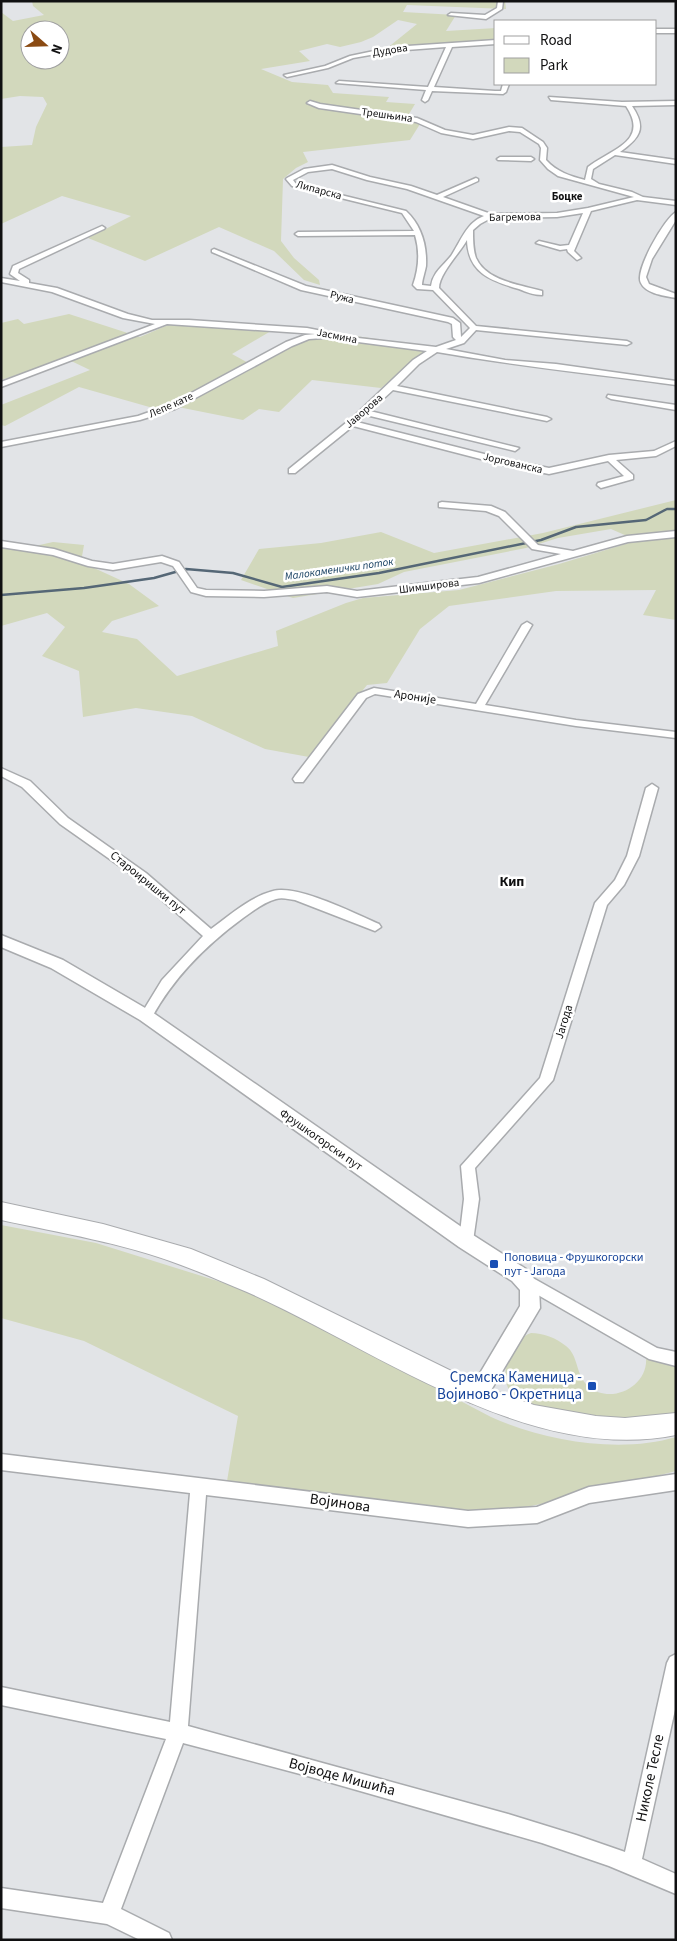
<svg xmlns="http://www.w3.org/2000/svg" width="677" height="1941" viewBox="0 0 677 1941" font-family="'Source Sans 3',sans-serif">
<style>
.green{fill:#d2d8bc;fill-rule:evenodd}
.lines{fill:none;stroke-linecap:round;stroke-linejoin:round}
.stream{stroke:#556776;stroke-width:2.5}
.minor-casing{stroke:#a9abae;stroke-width:3}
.tertiary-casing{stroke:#a9abae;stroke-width:3}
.secondary-casing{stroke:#a9abae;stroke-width:2}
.minor{fill:#fff;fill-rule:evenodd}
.tertiary{fill:#fff;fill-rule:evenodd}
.secondary{fill:#fff;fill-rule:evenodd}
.transit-dot{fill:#1a4fb4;stroke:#fff;stroke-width:2}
.labels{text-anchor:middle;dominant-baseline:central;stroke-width:5;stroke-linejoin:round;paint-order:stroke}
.far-street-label{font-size:11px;fill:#101011;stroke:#fff}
.far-neighbourhood-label{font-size:11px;font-weight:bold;fill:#101011;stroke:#fff}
.far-water-label{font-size:11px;font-style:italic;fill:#163f61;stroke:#fff}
.street-label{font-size:12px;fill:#101011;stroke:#fff}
.transit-label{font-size:12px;fill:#164399;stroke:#fff;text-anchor:start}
.neighbourhood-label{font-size:14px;font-weight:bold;fill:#101011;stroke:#fff}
.near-transit-label{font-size:15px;fill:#164399;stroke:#fff;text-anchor:end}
.near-street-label{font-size:15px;fill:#101011;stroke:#fff}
</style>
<rect width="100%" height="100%" fill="#e2e4e7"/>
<path class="green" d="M32,1H505L506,9L407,5L403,12L456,15L446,31L496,28V40L386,49L417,24L398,20L373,37L361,42L340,47L327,44L299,51L310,61L261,69L292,82L328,85L333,93L389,97L386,102L415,104L409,114L420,124L410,140L303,152L308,162L296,168L283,179L281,241L294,258L319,280L320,285L304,280L274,251L219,227L145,261L88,238L131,216L62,196L1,224V147L32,145L36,127L47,104L43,97L20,96L1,99V12L13,21L44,15L33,6ZM30,30H60V60H30Z
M69,314L140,337L168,325L201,324L271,331L232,354L252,365L312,336L342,334L431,347L381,388L312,380L279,412L259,409L243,420L173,406L160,410L79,387L5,426L1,425V405L90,370L67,359L1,380V323L18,319L24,324Z
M676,500V531L627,536L611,529L558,538L526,548L404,572L378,584L293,598L241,580L259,549L321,543L381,532L434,553L543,533Z
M676,537V620L643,615L656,590L556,591L449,606L420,629L387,683L367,685L309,757L265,749L192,716L136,708L83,717L79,671L42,656L65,627L47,613L1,626V541L35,546L53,542L84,545L81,562L129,584L159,606L112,621L102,632L137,639L177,676L278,646L276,631L346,603L363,598L459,590L559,564L629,543Z
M1,1225L96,1243L253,1292L491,1417C543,1441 620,1454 676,1437V1471L575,1497L526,1507L470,1511L227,1481L238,1416L84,1341L1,1318Z
M531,1333C543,1333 556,1338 566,1346C579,1356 575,1374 588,1386C611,1406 649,1386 646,1357L664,1364L676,1366V1414L617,1418L589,1417L522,1403C503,1391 501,1371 512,1352C518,1343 520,1337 531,1333Z"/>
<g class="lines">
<path class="stream" d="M1,595L84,588L154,578L186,569L233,573L282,587L379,573L541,540L576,527L646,520L667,509H676"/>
<defs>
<path id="minor" d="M498,1H503L502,9L486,19L448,15L451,13L485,15L497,8Z
M656,29H676V33H656Z
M496,40V44L452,47L434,87L495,91H501L503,84H509L506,92L503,94L432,91L428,100L425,102L422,100L426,90L336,83L339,81L428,87L446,47L393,51L353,58L328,68L287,77L284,75L325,66L350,56L393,47Z
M549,97L622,102L676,101V105L632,106C647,128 640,138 620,152L676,160V164L615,155L593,169L591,179L599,184L632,192L643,197L676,201V205L637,200L591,211L574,251L581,258L577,260L568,252L567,249L560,250L536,243L539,241L560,246L569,245L583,213L557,217L491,218L480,224L473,230C473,239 473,250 476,258C486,281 521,285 542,291V295C534,295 526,292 519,289C491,281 468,273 467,240C459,254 439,274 439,288L476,326L627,341L631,343L627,345L476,330L464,343L446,349L505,360L556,364L676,381V385C596,374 516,366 437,352L419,364L397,386L547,417L551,419L547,421L393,390L370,411L519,448L515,451L366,415L357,422L504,459L549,468L609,455L654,451L676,441V446L656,456L616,460L633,475V479L601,488L597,485L598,483L624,476L608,461L549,474L504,465L353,426L295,473H289V469L352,418L413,360L427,351L358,342L325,336L324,338L309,339L292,346L175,409L140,420L1,447V442L138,416L169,405L286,342L305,335L316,334L167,324L1,387V382L155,324L123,318L52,292L1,282V278L20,281L10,274L13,266L102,226L105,228L104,229L19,269L18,273L29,280V283L57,288L128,314L152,320H189L307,328L358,338L436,347L456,340L453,337L452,324L448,322L301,290L212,252V250L214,249L306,286L453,318L460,323L461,337L470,328L433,290L417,289L413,285C419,268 420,252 415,235L298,236L295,234L298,232L414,231L402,213L292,186L286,179L287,178L304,169L332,165L370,177L411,186L437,195L476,178L478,179V181L443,197L491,214L557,213L588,208L634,197L558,176L548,169L540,160L541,148L539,144L520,132L509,131L473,139L441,133L416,122L319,108L307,103L310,101L320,104L417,118L445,130L473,135L509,127L522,128L543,142L547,148L546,160C557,172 570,176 585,180L588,167C611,149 650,142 626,106L551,100ZM332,169L367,180L407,189L484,216C466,223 461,241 451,256C443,266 433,272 431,286L422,285C422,280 425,272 426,266C427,245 421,225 406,211L296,184L293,180L308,172Z
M500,157H531L534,159L531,161L498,160L497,159Z
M676,212V220L652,259L646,277L649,284L676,294V298C666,296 646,294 641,283C634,271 665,218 676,212Z
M608,395L676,405V410L611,399L607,397Z
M442,502L491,506L505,512L538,545L573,551L627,536L676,531V537L628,542L479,583L357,597L327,592L264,597L206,596L191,592L173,566L161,562L113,570L88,566L53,555L1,547V541L54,549L92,561L113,564L162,556L179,562L197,588L206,590L264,591L327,586L357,591L478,577L561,554L532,549L499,516L486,511L439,507V503Z
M527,622L532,625L485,705L576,720L676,732V738L576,726L375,694L366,698L303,782H295L293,779L295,776L358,694L374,688L476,704L522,625Z
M1,768L30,781L68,818L146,873L211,929C230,915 250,897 273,891C297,884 356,914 379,924L381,927L375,931L295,900C288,899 282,897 276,899C264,902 253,911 243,918C205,946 173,978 151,1019H141L140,1016L162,980L203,936L138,879L60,824L22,787L1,776Z
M652,784L658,788L639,856L624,885L607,905L553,1080L475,1168L479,1199L473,1241L471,1245L466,1247L461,1245L459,1241L464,1199L461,1166L540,1078L595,903L615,880L627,856L646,788Z
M524,1273L657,1348L676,1352V1366L649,1359L519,1284L517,1279L519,1274Z
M1,1454L468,1511L537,1507L589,1487L676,1474V1490L589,1503L537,1523L468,1527L206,1495L188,1726L508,1814L576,1835L625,1852L667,1663L670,1657L676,1654V1705L642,1859L676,1874V1894L609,1866L542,1843L304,1775L183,1743L121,1909L169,1933L172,1940H140L107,1924L1,1908V1888L103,1903L166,1739L1,1705V1687L170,1722L190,1493L1,1470Z"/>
<path id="tertiary" d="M1,935L63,960L152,1012L473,1235L526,1269L532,1276L539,1288L540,1308L484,1402L477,1404L470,1402L467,1395L520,1306V1290L512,1281L459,1247L140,1020L51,968L1,947Z"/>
<path id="secondary" d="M1,1202L103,1224L191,1249L264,1279L484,1387L534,1405L596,1416L625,1418L676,1413V1435C529,1465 376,1349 247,1292C225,1283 203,1273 181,1265C123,1243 61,1233 1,1220Z"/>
</defs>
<use href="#minor" class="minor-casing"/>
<use href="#tertiary" class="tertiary-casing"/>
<use href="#secondary" class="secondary-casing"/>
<use href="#minor" class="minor"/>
<use href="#tertiary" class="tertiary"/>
<use href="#secondary" class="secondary"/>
</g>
<g class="transit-dot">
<rect x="489" y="1259" width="10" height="10" rx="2.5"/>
<rect x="587" y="1381" width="10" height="10" rx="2.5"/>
</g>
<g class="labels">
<g class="far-street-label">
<text transform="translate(390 50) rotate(-8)">Дудова</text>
<text transform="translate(387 115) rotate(8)">Трешњина</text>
<text transform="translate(319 190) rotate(15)">Липарска</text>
<text transform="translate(515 217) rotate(-1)">Багремова</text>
<text transform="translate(342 297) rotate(14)">Ружа</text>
<text transform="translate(337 336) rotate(11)">Јасмина</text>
<text transform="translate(171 405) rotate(-24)">Лепе кате</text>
<text transform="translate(364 411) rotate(-41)">Јаворова</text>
<text transform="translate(513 463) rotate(13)">Јоргованска</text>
<text transform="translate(429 586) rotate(-7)">Шимширова</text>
</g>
<g class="far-neighbourhood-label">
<text x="567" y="196">Боцке</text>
</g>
<g class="far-water-label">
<text transform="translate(339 569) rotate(-8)">Малокаменички поток</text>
</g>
<g class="street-label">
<text transform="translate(415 697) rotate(9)">Ароније</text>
<text transform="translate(148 883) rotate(39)">Староиришки пут</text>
<text transform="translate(564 1022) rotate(-73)">Јагода</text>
<text transform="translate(321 1140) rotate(35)">Фрушкогорски пут</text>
</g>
<g class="transit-label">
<text x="504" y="1257">Поповица - Фрушкогорски<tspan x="504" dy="14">пут - Јагода</tspan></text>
</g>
<g class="neighbourhood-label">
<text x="512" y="882">Кип</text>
</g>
<g class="near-transit-label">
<text x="582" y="1377">Сремска Каменица -<tspan x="582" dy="17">Војиново - Окретница</tspan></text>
</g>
<g class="near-street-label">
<text transform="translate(340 1503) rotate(8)">Војинова</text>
<text transform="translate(342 1777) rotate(15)">Војводе Мишића</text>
<text transform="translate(650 1778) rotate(-78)">Николе Тесле</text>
</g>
</g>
<rect width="677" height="1941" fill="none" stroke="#101011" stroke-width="5"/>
<rect x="494" y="20" width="162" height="65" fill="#ffffff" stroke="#9f9fa0"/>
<rect x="504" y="36" width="25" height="8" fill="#ffffff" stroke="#9f9fa0"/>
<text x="540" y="45" font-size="15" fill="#101011">Road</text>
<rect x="504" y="58" width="25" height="15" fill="#d2d8bc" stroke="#9f9fa0"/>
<text x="540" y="70" font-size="15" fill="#101011">Park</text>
<g transform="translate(45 45) rotate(110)"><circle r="24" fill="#ffffff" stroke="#9f9fa0"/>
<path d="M0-4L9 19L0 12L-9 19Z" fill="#8a4a12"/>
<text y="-8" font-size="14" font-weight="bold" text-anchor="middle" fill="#101011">N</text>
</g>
</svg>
